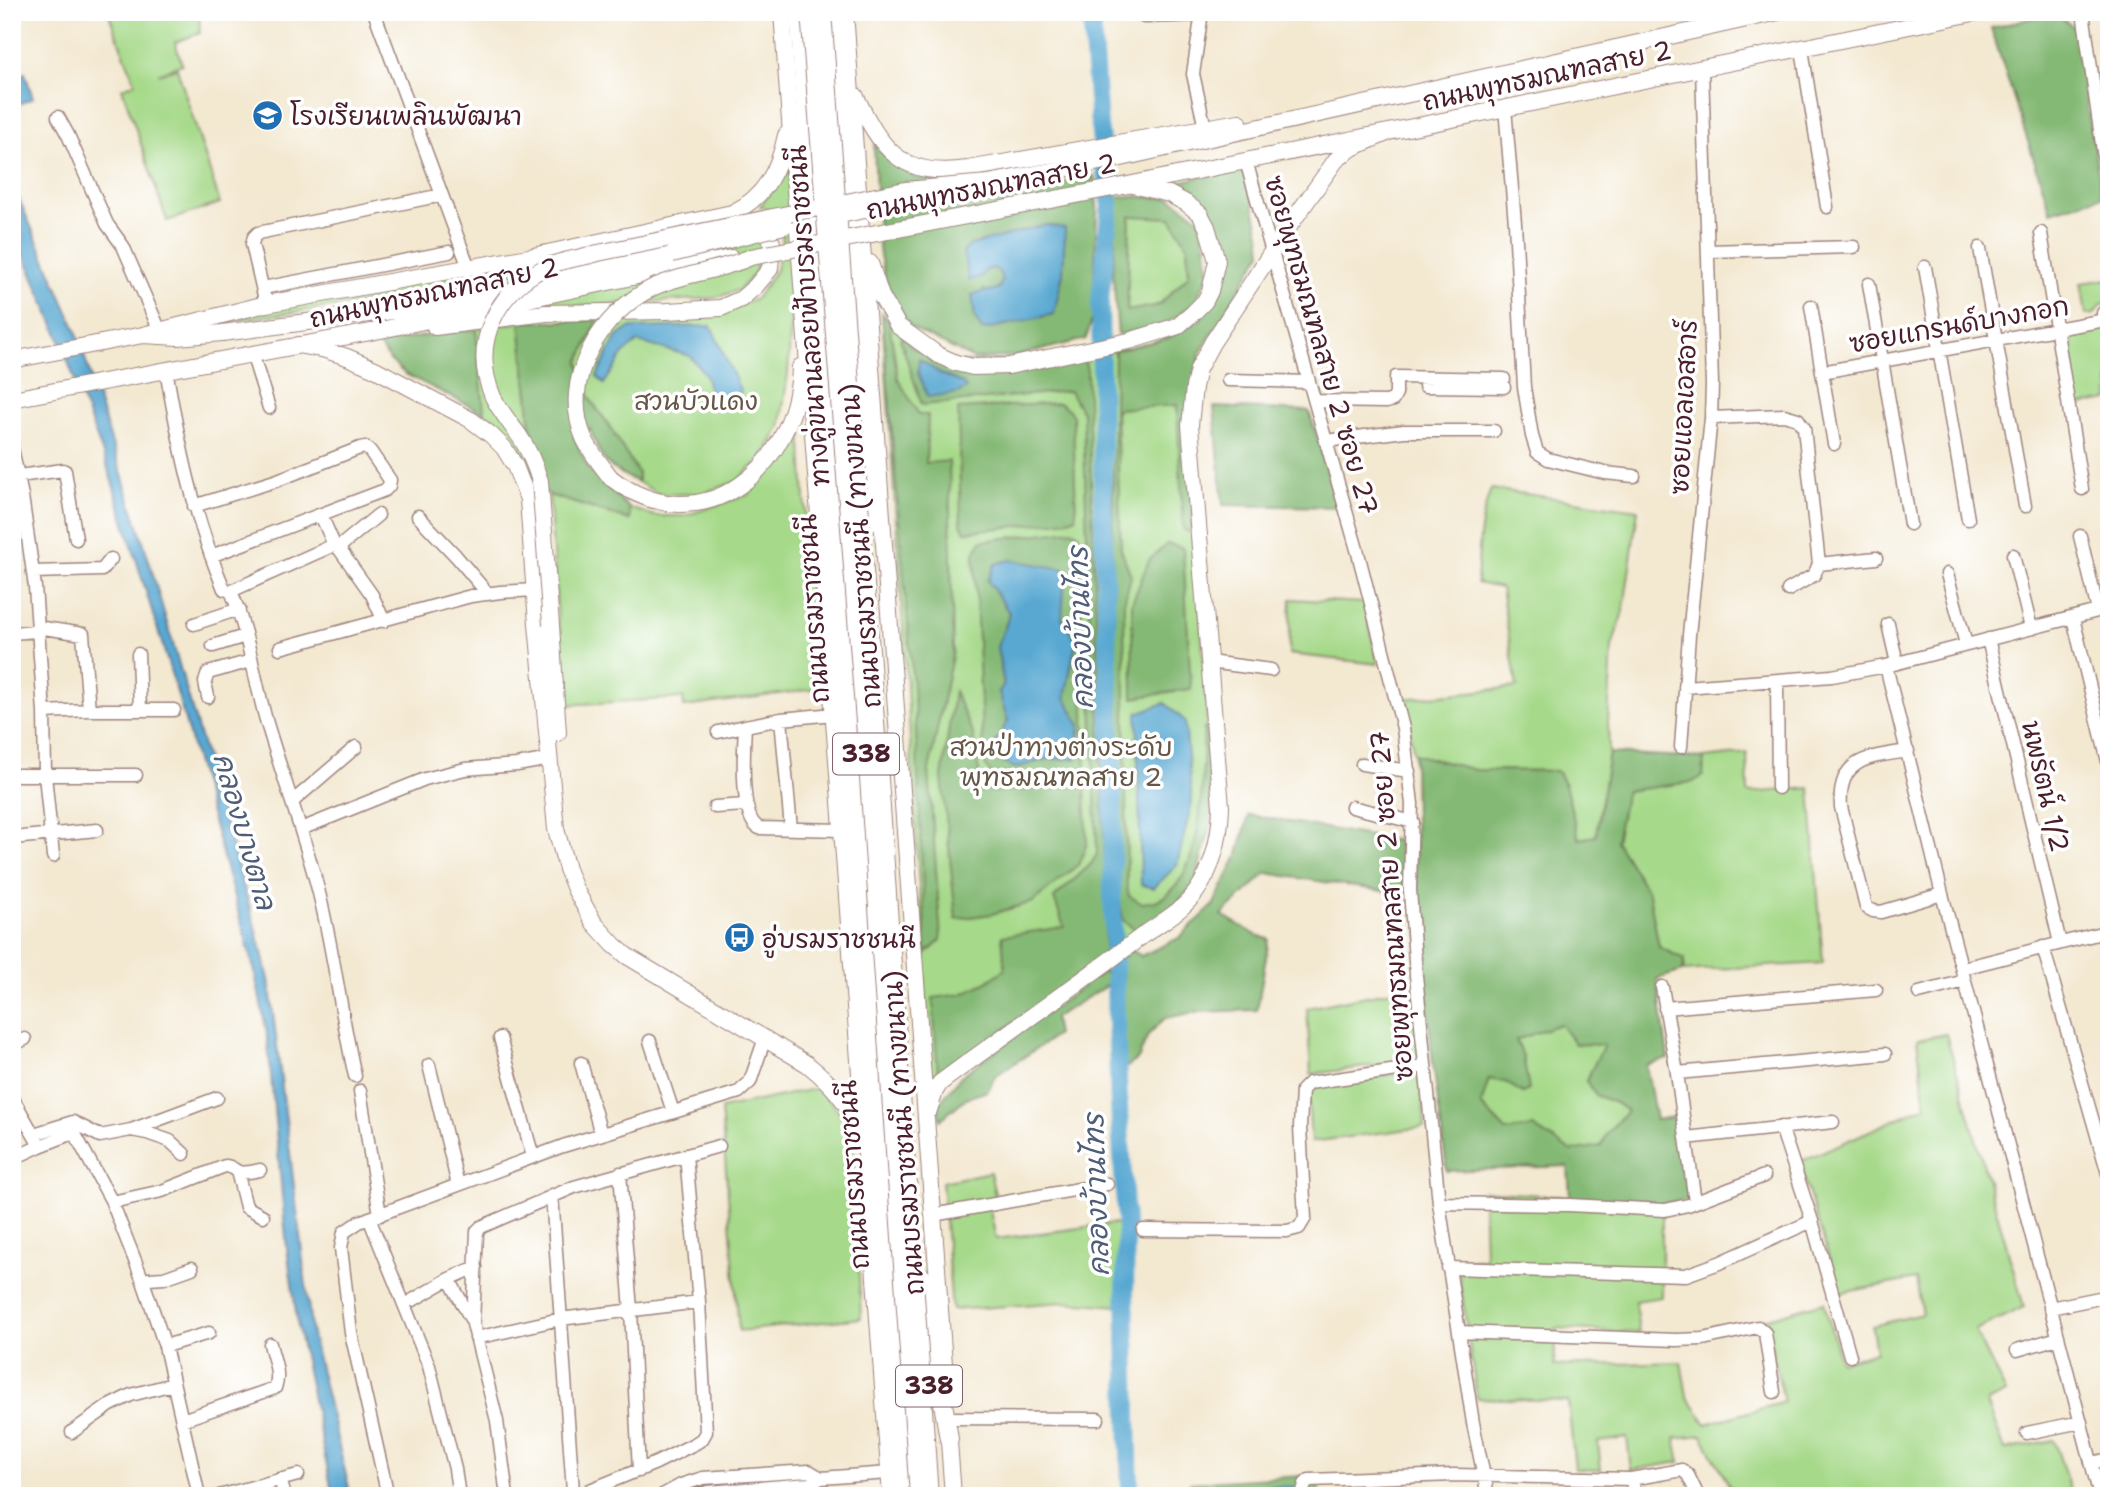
<svg xmlns="http://www.w3.org/2000/svg" width="2121" height="1508" viewBox="0 0 2121 1508" font-family="'Shantell Sans','Playpen Sans Thai',sans-serif">
<style>
.green{fill:#a6d989;stroke:#787c5a;stroke-width:2}
.forest{fill:#84b975;stroke:#676c50;stroke-width:2;fill-rule:evenodd}
.water{fill:#58a8d2;stroke:#51647e;stroke-width:2}
.lines{fill:none;stroke-linecap:round;stroke-linejoin:round}
.river{stroke:#58a8d2;stroke-width:18}
.minor-casing{stroke:#9e847e;stroke-width:15}
.major-casing{stroke:#9e847e;stroke-width:18}
.highway-casing{stroke:#9e847e;stroke-width:20}
.minor{stroke:#fff;stroke-width:12}
.major{stroke:#fff;stroke-width:16}
.highway{stroke:#fff;stroke-width:18}
.major-bridge-casing{stroke:#9e847e;stroke-width:18;stroke-linecap:butt}
.major-bridge{stroke:#fff;stroke-width:16}
.labels{text-anchor:middle;dominant-baseline:central;stroke-width:7;stroke-linejoin:round;paint-order:stroke}
.shield{fill:#fff;stroke:#80626b;stroke-width:2}
.shield-label{font-size:24px;font-weight:bold;fill:#4a1f2b}
.street-label{font-size:26px;fill:#4a1f2b;stroke:#fff}
.poi-label{font-size:26px;fill:#4a1f2b;stroke:#fff;text-anchor:start}
.park-label{font-size:26px;fill:#665747;stroke:#fff}
.water-label{font-size:28px;font-style:italic;fill:#505d76;stroke:#fff}
</style>
<rect width="100%" height="100%" fill="#fff"/>
<filter id="ink" filterUnits="userSpaceOnUse"><feTurbulence type="fractalNoise" baseFrequency=".0143" numOctaves="2"/><feDisplacementMap in="SourceGraphic" scale="14" xChannelSelector="R" yChannelSelector="G"/><feConvolveMatrix kernelMatrix="1 2 1 2 8 2 1 2 1" color-interpolation-filters="sRGB"/></filter>
<filter id="wash" filterUnits="userSpaceOnUse"><feTurbulence type="fractalNoise" baseFrequency=".00686" numOctaves="4" result="noise"/><feDisplacementMap in="SourceGraphic" scale="28" xChannelSelector="R" yChannelSelector="G"/><feGaussianBlur stdDeviation="1.57" result="paint"/><feColorMatrix in="noise" values="0 0 0 0 0 0 0 0 0 0 0 0 0 0 0 0 0 1.4 0 .05"/><feComposite in="paint" operator="in"/></filter>
<g filter="url(#wash)">
<rect width="100%" height="100%" fill="#f3e8d0"/>
<path class="green" d="M108,12H199L200,33L175,42L182,64L158,74L177,68L220,203L167,221L122,88L135,83Z
M790,168L794,266L788,374L780,428L763,457L736,482L700,494H659L638,482V473L608,424L590,399L579,361L598,320L636,319L729,309L756,299L776,270L783,236L768,209L760,206Z
M1130,215L1171,218L1187,245L1189,275L1159,305L1127,312Z
M741,219L759,239L761,245L755,273L739,290L715,298L540,309L503,314L538,276L474,287L231,321V317Z
M2109,279V301L2101,305L2094,314L2086,315L2081,283Z
M882,313L912,347L940,363L1084,358L1188,333L1187,385L1208,738L1194,886L1158,921L931,1084L906,671Z
M520,322L529,405L534,479L504,426L484,413L476,329Z
M2105,325L2109,327V400L2075,406L2064,337L2066,334L2088,331Z
M800,413L816,689L684,707L683,698L564,705L549,495L629,520V508L655,516H684L748,495L785,449Z
M1491,489L1638,510L1624,608L1612,647L1608,723L1609,753L1596,837L1578,839L1565,785L1557,771L1475,770L1414,754L1404,699L1517,687L1501,588L1477,583C1479,549 1479,521 1491,489Z
M1291,599L1364,603L1378,664L1289,654Z
M1747,753L1748,793L1810,788L1823,963L1683,971L1684,959L1659,947L1649,894L1616,841L1626,791L1703,776L1704,758Z
M1411,987L1420,1060L1311,1074L1307,1008Z
M1560,1023L1605,1044L1586,1081L1597,1096L1616,1103L1627,1111L1607,1133L1601,1146L1571,1152L1533,1127L1506,1131L1481,1105L1489,1078L1505,1082L1523,1092V1056L1516,1040Z
M1946,1034L2024,1307L1975,1330L2006,1393L1987,1402L2005,1450L2054,1440L2070,1490L2053,1496H1735L1702,1435L1675,1438L1680,1462L1631,1470L1627,1438L1598,1442L1601,1470L1575,1469L1568,1401L1477,1398L1457,1260L1485,1259L1483,1191L1662,1204V1297L1635,1301L1639,1333L1556,1328L1554,1366L1681,1362L1687,1396L1706,1424L1784,1402L1765,1319L1824,1302L1840,1362L1876,1352L1872,1326L1922,1314L1916,1279L1840,1293L1799,1162L1926,1106L1917,1040Z
M1421,1070L1425,1127L1311,1142L1308,1094L1313,1087Z
M818,1088L839,1111L852,1135L861,1318L739,1331L721,1109Z
M990,1172L996,1199L988,1201L996,1239L1118,1223L1119,1306L1065,1302L952,1310L942,1182Z"/>
<path class="forest" d="M2053,13L2074,27L2102,196L2051,212L1991,28Z
M874,145L914,177L951,181L1003,196L1094,176L1097,207L1093,316L1086,339L1016,356L974,359L910,327L886,282L880,255L878,239ZM1045,225L1065,228L1054,314L982,329L983,290C993,293 998,291 1002,281L1000,273L992,268L985,271L964,251L971,245Z
M1238,169L1246,172L1260,234L1262,252L1200,353L1192,534L1183,529L1177,405L1116,409L1121,549L1131,576L1124,603L1127,886L1129,896L1141,903C1146,902 1153,902 1158,900C1207,878 1202,773 1204,727H1207L1212,821L1194,886L1158,921L1140,934L1123,920L1119,896L1117,691L1112,547L1115,351L1168,338L1199,321L1219,289L1227,262L1219,231L1201,200L1173,183Z
M1117,196L1171,198L1199,218L1206,248L1209,274L1193,305L1165,324L1118,335L1113,275ZM1130,216L1171,218L1187,245L1189,275L1159,305L1127,311Z
M882,313L889,321L898,379L919,415H928L926,463L949,461L953,651L929,770L941,940L926,954L915,711Z
M598,320L579,362L590,399L608,424L638,473V482C606,468 602,461 590,429L574,437L588,468L629,508L630,520L549,495L535,483L529,405L520,322Z
M476,329L484,413L405,374L390,360L377,343Z
M904,337L912,347L940,363L1084,358L1087,370L1105,861V955L938,1079L933,998L962,994L987,982L1005,969L1002,936L1064,927L1054,898L1091,864L1097,854L1083,414L1070,391L922,405L900,339Z
M1059,403L1069,410L1073,416L1076,517L1069,520L965,532L961,524L958,409Z
M1214,407L1309,411L1338,507L1223,505Z
M1072,530L1079,534L1086,776L1081,778L1004,782L994,779L985,765L982,731L974,553L981,541ZM988,581L1062,619L1076,641L1065,698L1080,726L1076,759H1047L1015,768L993,747L1008,721L999,692L1004,684L997,647L1010,614Z
M1167,544L1183,548L1191,689L1133,698L1132,603L1149,560Z
M954,691L973,734L981,784L990,791L1085,787L1087,843L1079,864L1033,902L992,914L956,919L942,777Z
M1609,753L1704,758L1703,776L1693,782L1626,791L1616,841L1649,894L1659,947L1684,959L1683,971L1657,979L1668,1059L1646,1065L1656,1120L1679,1116L1688,1199L1662,1204L1570,1197L1568,1166L1447,1171L1433,1064L1416,890L1414,754L1475,770L1557,771L1565,785L1579,839L1596,836ZM1560,1024L1575,1044L1604,1045L1586,1081L1597,1096L1616,1103L1627,1111L1607,1133L1601,1146L1571,1151L1533,1127L1506,1131L1481,1105L1489,1079L1505,1082L1523,1093L1529,1090L1523,1056L1516,1040Z
M1249,815L1406,842L1403,894L1266,873L1222,915L1258,936L1269,939L1257,1010L1197,1012L1165,1018L1148,1035L1138,1059L1124,1069L1120,960L1132,950L1141,956L1179,938L1213,906L1238,854Z
M1104,971L1111,983L1054,1018L1057,1035L995,1076L988,1091L966,1098L940,1120L938,1105L961,1076Z
M1318,1475L1319,1496H1293L1292,1487L1208,1491L1201,1496H1187L1190,1483Z"/>
<path class="water" d="M25,73L33,98L12,107V79Z
M12,183L76,330L144,544L254,922L269,979L312,1335L351,1496H333L298,1327L287,1249L267,1034L254,969L177,692L107,465L56,330L12,227Z
M1045,225L1065,228L1063,273L1054,314L982,330L975,318L972,295C983,290 989,293 999,288L1002,281L1000,273L992,268L985,271L981,278L969,280L963,252L971,245Z
M711,326L741,392L726,404L712,401L705,374L690,356L638,342L625,352L604,384L597,376L616,338L630,328Z
M919,359L941,374L962,383L966,388L957,393L928,397L918,373Z
M1010,560L1065,569L1062,618L1076,641L1065,697L1080,726L1076,759H1047L1015,768L998,759L993,747L1008,721L999,692L1004,684L997,647L1010,614L988,581L995,564Z
M1165,703L1185,721L1192,802L1177,865L1154,888L1141,885L1137,713Z
M1265,1486L1293,1487V1496H1201L1208,1491Z"/>
<g class="lines">
<path class="river" d="M1091,12L1099,126L1110,205L1100,302L1103,518L1113,791L1112,891L1119,1107L1126,1224L1125,1294L1130,1496"/>
</g>
</g>
<g filter="url(#ink)">
<g class="lines">
<defs>
<path id="minor" d="M374,12L469,268
M1202,12L1193,74L1205,128
M2083,12L2109,193
M1144,17L1202,15
M1802,49L1827,207
M1505,108L1515,223L1524,387L1532,436L1537,452L1548,459L1605,473L1634,476
M58,117L68,135L107,224L123,246L160,331
M1246,161L1358,553L1403,728L1412,804L1410,890L1416,975L1439,1203L1473,1423L1488,1496
M2041,233L2082,489
M1980,248L2025,506
M1709,251L1854,247
M1925,267L1968,519
M1869,284L1910,524
M263,288L449,252
M266,304L252,244L254,237L258,233L442,195
M1811,306L1834,444
M2109,307L2103,313L2104,317L2109,323
M252,353L269,408
M166,369C179,445 194,518 224,589L231,591L334,545
M1822,372L2105,320
M1228,380L1309,382
M1425,386L1504,387
M1315,401L1386,402L1393,400L1396,394V377L1504,379
M1711,418L1784,415L1798,419L1804,428L1819,564L1814,575L1788,590
M1326,441L1404,431H1494
M12,448L22,496L35,587L44,712L45,775L53,856
M19,476L63,470L65,471L76,539
M194,506L275,481L360,448L365,447L370,451L390,480L389,486L385,490L211,556
M321,515L334,545L340,550L372,595L384,621
M418,516L456,556L488,594
M2080,536L2098,611
M338,548L378,515
M2013,555L2031,628
M1819,564L1876,558
M33,572L102,570L111,559
M1947,574L1966,644
M231,591C248,632 254,677 266,720C283,778 304,834 319,893C334,953 341,1015 355,1076
M2073,618L2109,766
M194,624L239,609
M1888,624L1897,663
M37,627L83,634L89,710
M12,633L37,631
M1988,639L2060,943
M213,646L245,636
M280,648L471,596L500,592L536,590
M138,654L140,710
M1209,662L1271,670
M1886,666L1942,894L2100,1496
M1777,681L1778,788
M1685,687L1832,676L1886,666L2109,608
M208,697L205,682L208,673L251,661
M44,712L89,710H174
M834,714L781,719L745,726C744,747 739,818 759,828L841,830
M781,719L791,829
M718,732L745,726
M1681,747L1689,635L1711,418L1712,384L1702,69
M1908,751C1869,757 1837,758 1841,807L1866,907L1873,911L1881,912L1942,894
M1362,764L1409,771
M12,775H136
M292,802L356,747
M715,807L746,805
M1352,807L1413,822
M301,829L425,779L465,769L517,765L550,759
M12,838L97,830
M2043,947L2109,1177
M1963,968L2109,931
M1662,987L1677,1073L1695,1202
M1919,993L1965,981
M1665,1008L1876,990
M500,1038L533,1157
M650,1041L673,1112
M12,1045L25,1039
M581,1063L601,1134
M429,1065L458,1185
M1677,1073L1885,1054
M360,1091L380,1215
M12,1097L40,1146L71,1134L76,1136L112,1202L143,1281L165,1346L199,1496
M1781,1127L1812,1221L1850,1356
M131,1130L217,1098
M34,1134L73,1122L100,1136L131,1130L147,1133L170,1141L184,1154
M1686,1138L1833,1122
M12,1159L40,1146
M237,1171L246,1207L263,1216
M620,1173L631,1310L639,1471
M552,1195L573,1491
M112,1202L162,1191L225,1166C232,1166 233,1170 239,1172C246,1174 254,1171 260,1170
M1439,1203L1569,1205L1665,1210L1688,1205L1764,1176
M933,1215L1107,1184
M369,1218L429,1366L455,1469L459,1496
M1143,1230L1287,1231L1299,1228L1305,1218L1300,1127L1302,1090L1309,1083L1425,1066
M1448,1268L1686,1275L1719,1263L1812,1221
M449,1279L473,1323
M143,1281L149,1279L164,1278L192,1268
M413,1300L449,1279L476,1267
M2050,1308L2109,1296
M1459,1332L1676,1340L1703,1339L1758,1327L1765,1333L1774,1392
M476,1338L560,1319L699,1302
M165,1346L209,1333
M2017,1350L2058,1338
M948,1418L1098,1419
M182,1420L275,1388C281,1374 273,1358 270,1344
M72,1432L109,1406L131,1395L173,1384
M2027,1433L2081,1422
M2092,1463L2109,1459
M280,1479L285,1496
M1631,1479L1636,1496
M219,1496L298,1475
M388,1496L351,1333L341,1248L344,1232L359,1222L563,1146L739,1092L750,1082L765,1038
M507,1496L497,1421L473,1324L477,1231L481,1227L574,1187L719,1146
M589,1496L590,1490L656,1463L696,1443L702,1439L706,1432L699,1302L686,1155
M661,1496L681,1485L703,1478L809,1471L821,1478
M694,1496L708,1492L810,1484L821,1478L889,1473
M1302,1496L1305,1484L1309,1480L1455,1475L1631,1479L1682,1470L1688,1475L1698,1496"/>
<path id="major" d="M782,12L891,1496
M845,12L944,1364
M855,95C882,150 900,178 968,169L1239,122
M988,183L1121,158L1778,12
M1118,187L1978,12
M870,263L881,296L898,326L938,355L956,363L973,367L1009,366L1129,341L1178,326L1193,313L1205,301L1210,291L1217,261L1207,227L1200,214L1186,203L1169,194L1133,185
M435,327L546,313L667,311L721,308L741,299L755,287L770,269L772,243L765,224L760,220
M143,335L266,304L529,257L732,213C765,198 779,169 786,135
M298,345L322,349L347,357L375,369L471,420L491,435L504,448L515,466L528,499L537,624L556,829L567,869L575,889L594,923L614,945L627,956L807,1064C830,1082 849,1102 859,1129
M12,360L143,335L178,337L222,333L415,308L672,254
M12,399L376,331L642,275L731,258
M611,478C702,547 797,468 800,367
M551,625L558,733
M929,1110L935,1091L940,1083C1004,1035 1070,990 1134,942C1155,925 1179,915 1196,892C1214,867 1220,837 1221,807L1190,425L1194,387L1198,369L1212,343L1287,229L1336,160L1352,148L1387,133
M948,1428L953,1496"/>
<path id="highway" d="M799,12L881,1205L904,1496
M832,12L869,522
M922,1277L949,1439"/>
</defs>
<use href="#minor" class="minor-casing"/>
<use href="#major" class="major-casing"/>
<use href="#highway" class="highway-casing"/>
<use href="#minor" class="minor"/>
<use href="#major" class="major"/>
<use href="#highway" class="highway"/>
<defs>
<path id="major-bridge" d="M809,12L865,735L918,1496
M823,12L871,650L930,1496
M830,217L935,196
M672,254L784,226
M611,478C601,465 591,453 584,438C559,380 601,312 654,287C685,273 720,271 751,257L1118,187
M551,625L540,481C535,465 529,450 520,437C511,424 500,411 493,397C470,344 496,291 546,267C561,260 581,258 598,253L905,190L988,183"/>
</defs>
<use href="#major-bridge" class="major-bridge-casing"/>
<use href="#major-bridge" class="major-bridge"/>
</g>
</g>
<defs>
<symbol id="school-disc" viewBox="-11 -11 22 22"><circle r="9.5" fill="#1f6fb2" stroke="#fff"/><path d="M0-5L7-2L0 1L-7-2ZM-4 1L0 2.5L4 1V4Q0 6-4 4Z" fill="#fff"/></symbol>
<symbol id="bus-disc" viewBox="-11 -11 22 22"><circle r="9.5" fill="#1f6fb2" stroke="#fff"/><path d="M-5-6H5V4H4V6H2V4H-2V6H-4V4H-5ZM-3.5-4V0h7V-4ZM-3.5 1.2v1.5H-2V1.2ZM2 1.2v1.5H3.5V1.2Z" fill="#fff"/></symbol>
</defs>
<g fill-rule="evenodd">
<use href="#school-disc" x="250" y="98" width="35" height="35"/>
<use href="#bus-disc" x="722" y="920" width="35" height="35"/>
</g>
<g class="labels">
<g class="shield">
<rect x="833" y="733.5" width="66" height="41" rx="5"/>
<rect x="896" y="1365.5" width="66" height="41" rx="5"/>
</g>
<g class="shield-label">
<text x="866" y="754">338</text>
<text x="929" y="1386">338</text>
</g>
<g class="street-label">
<text transform="translate(1547 75) rotate(-12)">ถนนพุทธมณฑลสาย 2</text>
<text transform="translate(991 186) rotate(-11)">ถนนพุทธมณฑลสาย 2</text>
<text transform="translate(434 292) rotate(-12)">ถนนพุทธมณฑลสาย 2</text>
<text transform="translate(808 316) rotate(-94)">ทางคู่ขนานลอยฟ้าบรมราชชนนี</text>
<text transform="translate(1959 324) rotate(-10)">ซอยแกรนด์บางกอก</text>
<text transform="translate(1322 345) rotate(74)">ซอยพุทธมณฑลสาย 2 ซอย 27</text>
<text transform="translate(1683 407) rotate(-87)">ซอยแอลเอสอาร์</text>
<text transform="translate(860 546) rotate(-94)">ถนนบรมราชชนนี (ทางขนาน)</text>
<text transform="translate(813 609) rotate(-94)">ถนนบรมราชชนนี</text>
<text transform="translate(2046 786) rotate(77)">นพรัตน์ 1/2</text>
<text transform="translate(1391 906) rotate(-94)">ซอยพุทธมณฑลสาย 2 ซอย 27</text>
<text transform="translate(903 1133) rotate(-94)">ถนนบรมราชชนนี (ทางขนาน)</text>
<text transform="translate(853 1175) rotate(-94)">ถนนบรมราชชนนี</text>
</g>
<g class="poi-label">
<text x="290" y="115">โรงเรียนเพลินพัฒนา</text>
<text x="762" y="938">อู่บรมราชชนนี</text>
</g>
<g class="park-label">
<text x="696" y="400">สวนบัวแดง</text>
<text x="1061" y="746">สวนป่าทางต่างระดับ<tspan x="1061" dy="30">พุทธมณฑลสาย 2</tspan></text>
</g>
<g class="water-label">
<text transform="translate(1080 628) rotate(-92)">คลองบ้านไทร</text>
<text transform="translate(245 831) rotate(74)">คลองบางตาล</text>
<text transform="translate(1096 1195) rotate(-92)">คลองบ้านไทร</text>
</g>
</g>
<rect width="2121" height="1508" fill="none" stroke="#fff" stroke-width="42"/>
</svg>
